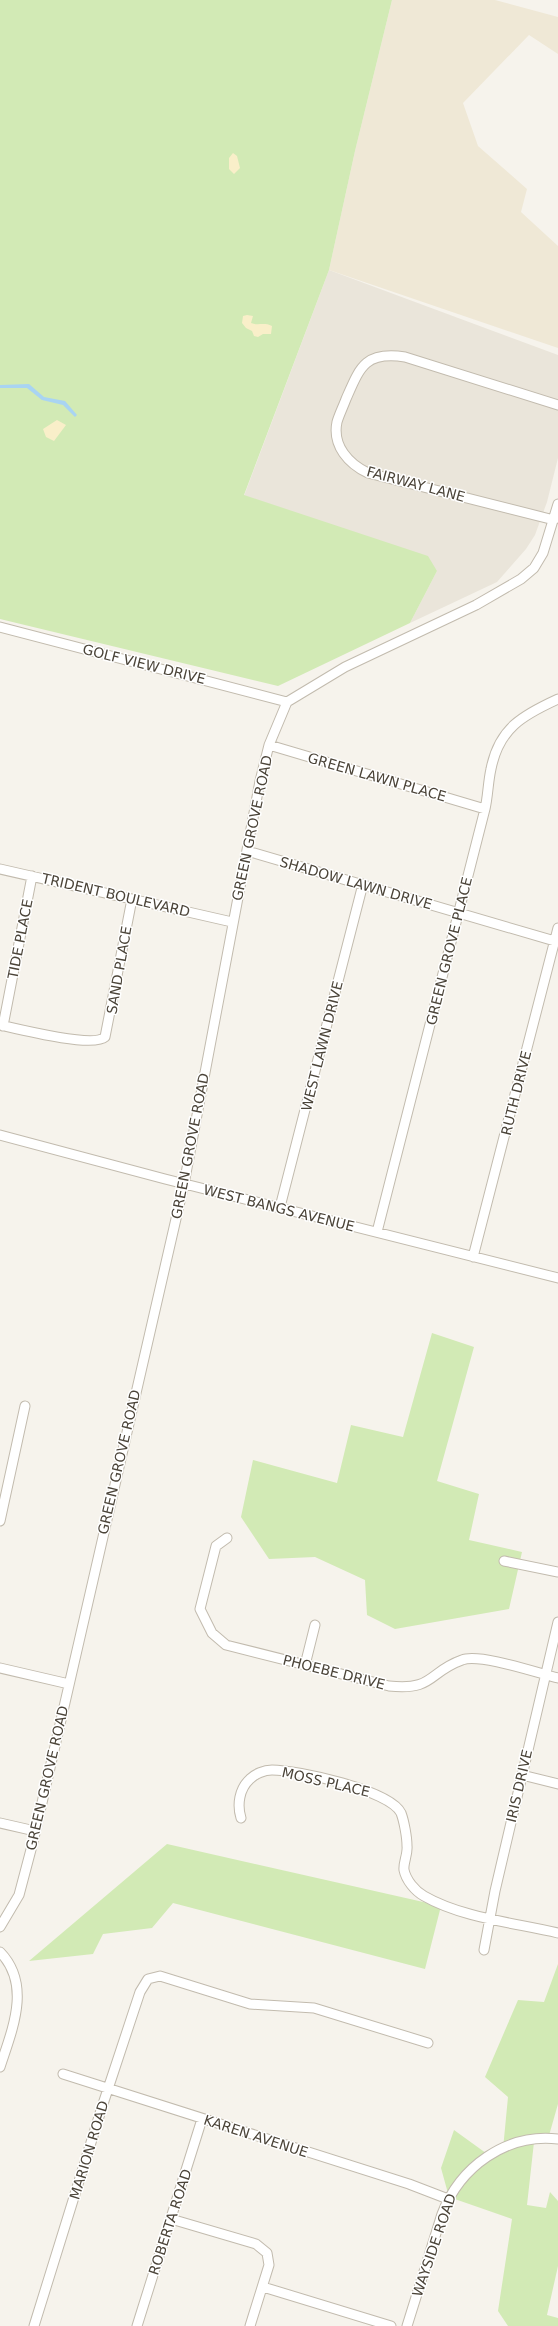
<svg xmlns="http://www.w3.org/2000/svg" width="558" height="2326" viewBox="0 0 558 2326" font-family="'DejaVu Sans',sans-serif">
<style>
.residential{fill:#eae5da}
.education{fill:#efe8d6}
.green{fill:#d2eab5}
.sand{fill:#f9efc9}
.water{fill:#a9d4f2}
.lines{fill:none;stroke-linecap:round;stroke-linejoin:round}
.minor-casing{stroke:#c2bbae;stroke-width:11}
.minor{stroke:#fff;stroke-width:9}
.labels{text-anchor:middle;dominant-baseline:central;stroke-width:3;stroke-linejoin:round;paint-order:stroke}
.street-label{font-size:14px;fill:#4b4439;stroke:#fff}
</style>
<rect width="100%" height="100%" fill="#f6f3ec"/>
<path class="residential" d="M329,270L558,355V458L547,502L535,535L526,549L497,582L410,623L437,571L244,496Z"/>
<path class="education" d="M392,0H495L558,17V54L529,35L463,103L478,146L527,189L521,212L558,246V348L329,270L355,151Z"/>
<path class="green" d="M0,0H392L355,151L329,270L244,495L428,556L437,571L410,623L278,686L0,619Z
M432,1333L474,1347L437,1481L479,1494L469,1540L522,1552L509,1609L395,1629L367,1615L365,1580L315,1557L269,1559L241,1517L253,1460L337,1483L351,1425L403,1437Z
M167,1844L441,1906L425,1969L173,1903L152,1928L103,1934L93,1954L29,1961Z
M558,1964V2104L548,2139L534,2142L527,2205L546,2208L550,2192L558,2201V2266L547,2315L558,2318V2326H508L498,2311L512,2219L449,2197L441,2168L454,2130L490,2156L503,2149L508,2097L485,2077L518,2000L544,2002Z"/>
<path class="sand" d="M233,153L237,156L240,168L234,174L229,169V158Z
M247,315L253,316L251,323C258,326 264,322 272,326L271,334H263L258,337L254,336L252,331L246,328L242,323L243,316Z
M57,420L66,425L54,441L46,437L43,429Z"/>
<path class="water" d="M29,384L44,397L65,401L77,415L75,417L63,405L42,400L27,388H0V385Z"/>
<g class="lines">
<defs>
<path id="minor" d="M554,520L368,473C349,464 332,446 337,422C339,415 343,407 346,399C360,367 365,351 405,357L558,405
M0,627L287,702
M269,745L485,809
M247,851L558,942
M0,869L232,922
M0,1025C18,1029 93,1048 105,1037L132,899
M3,1026L32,876
M0,1135L165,1179L558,1278
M280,1207L363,884
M377,1232L485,809C488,796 488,782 491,769C499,728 523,715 558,699
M473,1257L558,928
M0,1521L25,1406
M227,1538L216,1546L200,1609L212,1633L226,1645L389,1686C434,1691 428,1672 462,1660C479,1653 538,1673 558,1678
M504,1561L558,1572
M305,1665L315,1625
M0,1668L69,1684
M522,1775L558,1784
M241,1818C237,1805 239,1789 250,1779C255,1774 264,1770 272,1770C297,1770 390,1790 401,1813C404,1821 407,1837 407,1846C408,1854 403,1863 404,1870C406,1880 415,1891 424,1896C462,1918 516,1923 558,1933
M0,1823L35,1831
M0,1927L19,1895L33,1842L184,1184L260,781L269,745L287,702L345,667L476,605L521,579L534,568L543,553L558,504
M484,1950L495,1891L558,1622
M0,1952C32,1985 12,2030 0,2067
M63,2074L409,2184L448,2199
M171,2219L256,2244L267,2253L269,2265L250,2326
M263,2287L391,2326
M34,2326L102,2107L140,1992L148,1979L160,1976L250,2004L314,2008L428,2043
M137,2326L202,2119
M407,2326L442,2214C460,2167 506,2133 558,2139"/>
</defs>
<use href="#minor" class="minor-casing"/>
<use href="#minor" class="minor"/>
</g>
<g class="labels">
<g class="street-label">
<text transform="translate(416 484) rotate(15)">FAIRWAY LANE</text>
<text transform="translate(144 664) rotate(14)">GOLF VIEW DRIVE</text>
<text transform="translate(377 777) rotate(16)">GREEN LAWN PLACE</text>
<text transform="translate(252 828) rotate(-78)">GREEN GROVE ROAD</text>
<text transform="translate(356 883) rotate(16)">SHADOW LAWN DRIVE</text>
<text transform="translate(116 895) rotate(13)">TRIDENT BOULEVARD</text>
<text transform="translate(20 939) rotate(-79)">TIDE PLACE</text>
<text transform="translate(449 951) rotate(-76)">GREEN GROVE PLACE</text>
<text transform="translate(119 970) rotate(-80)">SAND PLACE</text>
<text transform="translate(322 1046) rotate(-76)">WEST LAWN DRIVE</text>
<text transform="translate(516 1093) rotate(-76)">RUTH DRIVE</text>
<text transform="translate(190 1146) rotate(-79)">GREEN GROVE ROAD</text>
<text transform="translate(279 1208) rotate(14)">WEST BANGS AVENUE</text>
<text transform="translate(119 1462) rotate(-77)">GREEN GROVE ROAD</text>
<text transform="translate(334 1672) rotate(14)">PHOEBE DRIVE</text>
<text transform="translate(47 1778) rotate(-77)">GREEN GROVE ROAD</text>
<text transform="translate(326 1782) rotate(13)">MOSS PLACE</text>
<text transform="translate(519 1786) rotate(-77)">IRIS DRIVE</text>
<text transform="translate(256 2136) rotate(18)">KAREN AVENUE</text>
<text transform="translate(89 2150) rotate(-73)">MARION ROAD</text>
<text transform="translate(170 2222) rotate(-72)">ROBERTA ROAD</text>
<text transform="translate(434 2245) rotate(-71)">WAYSIDE ROAD</text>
</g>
</g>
</svg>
